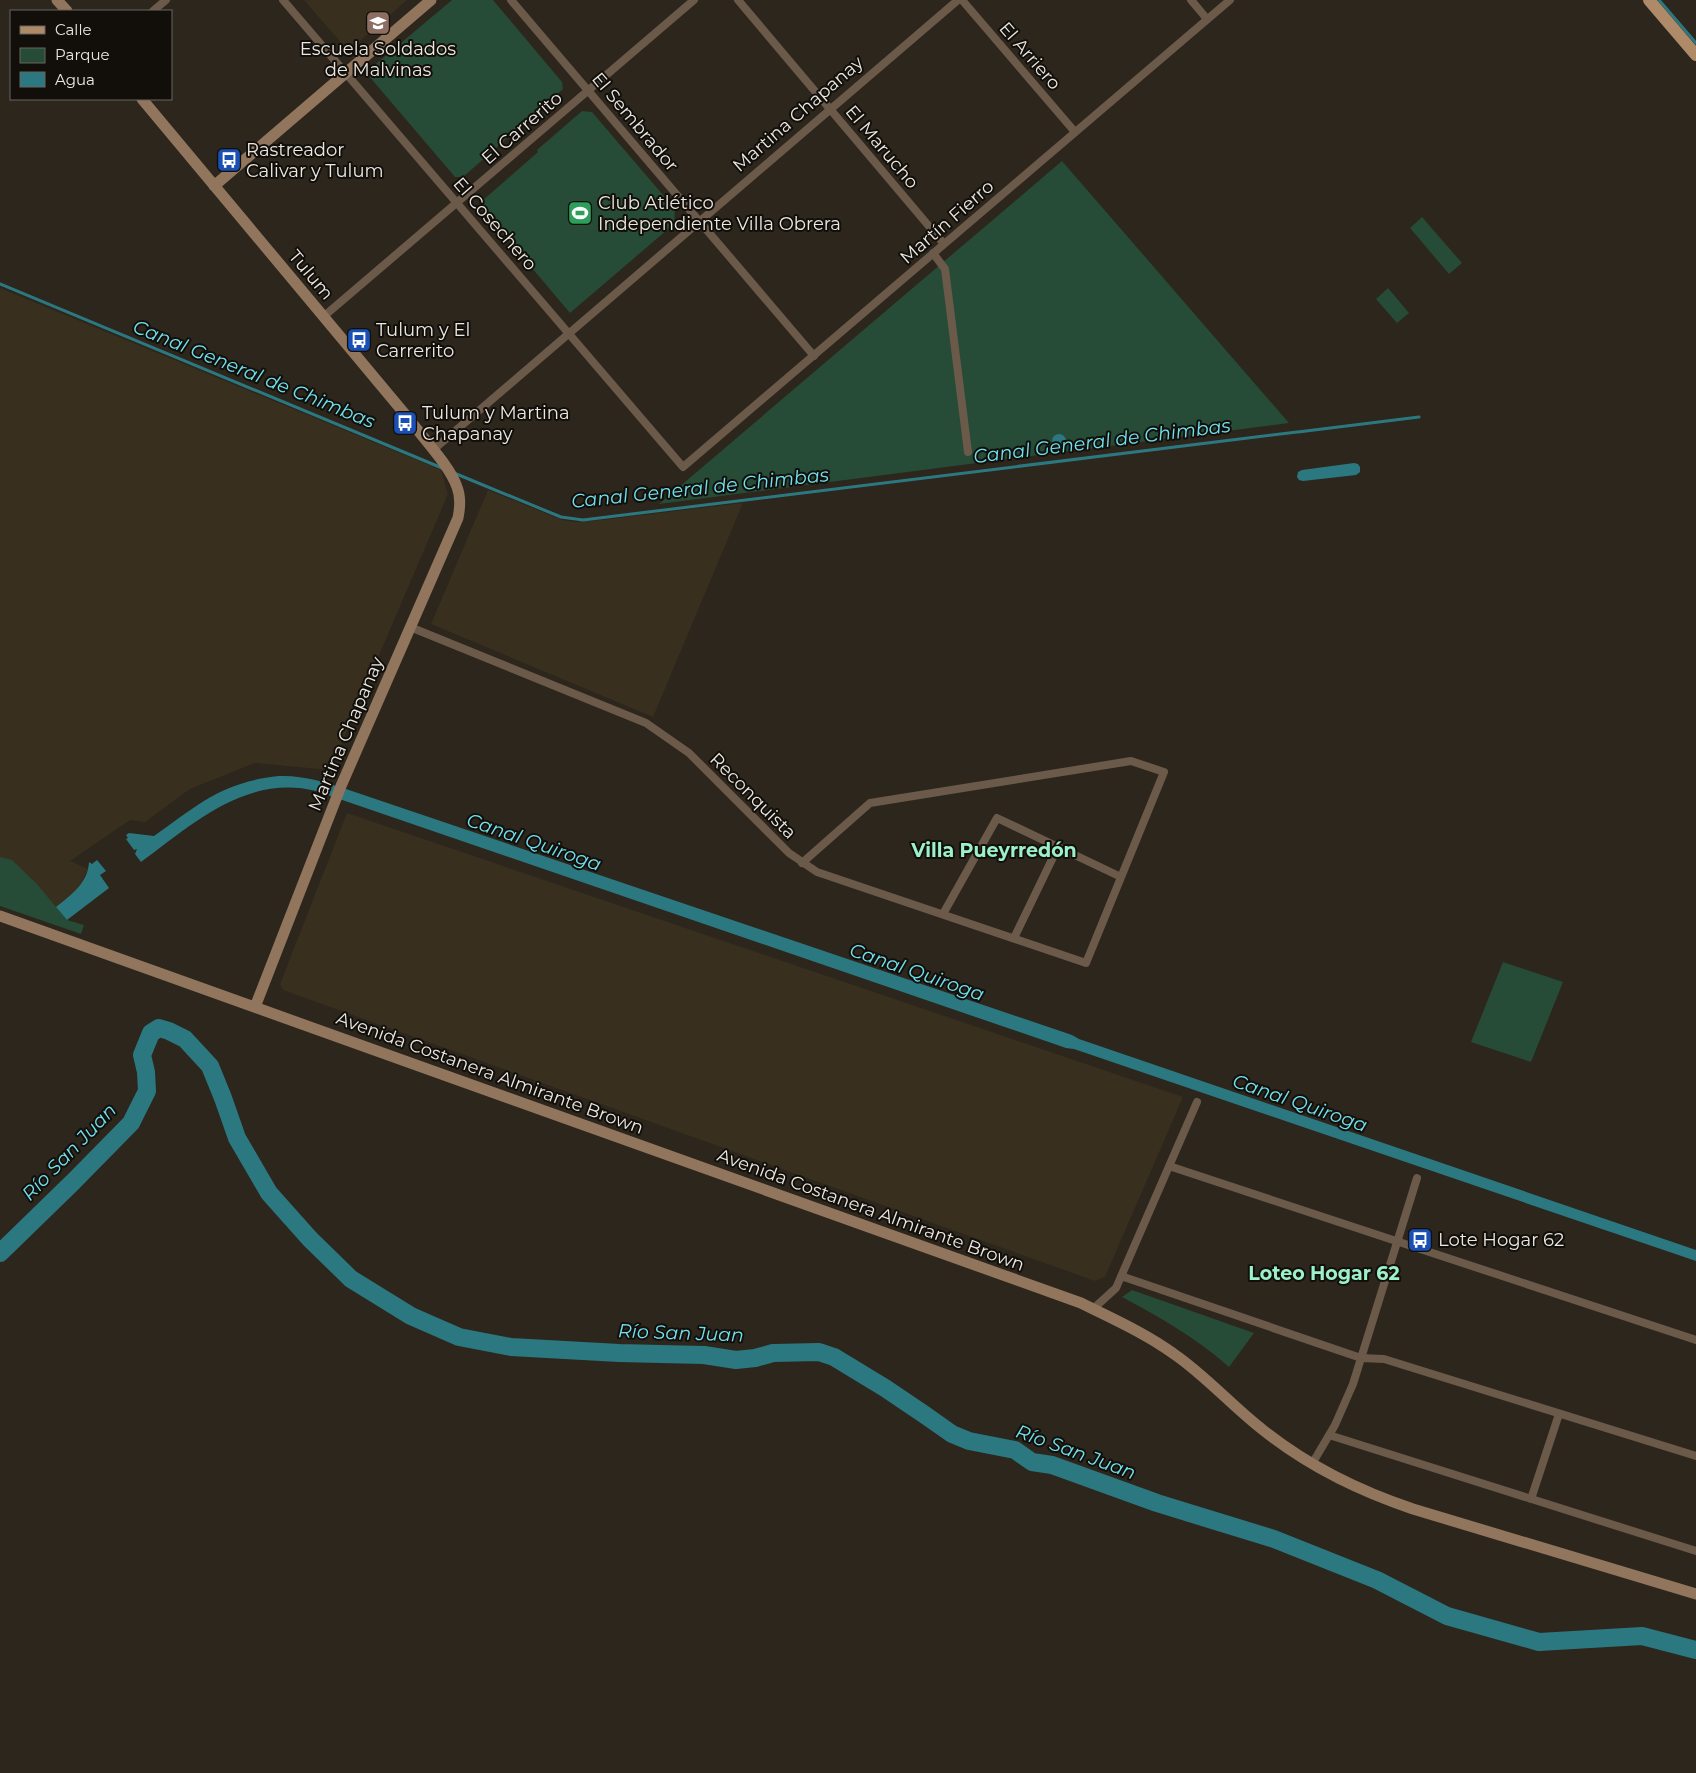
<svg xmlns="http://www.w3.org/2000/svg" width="1696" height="1773" viewBox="0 0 1696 1773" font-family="Montserrat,sans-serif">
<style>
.built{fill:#382f1f}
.green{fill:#264b37}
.water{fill:#2b7881}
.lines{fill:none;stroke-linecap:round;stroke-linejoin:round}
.stream{stroke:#2b7881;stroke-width:3}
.river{stroke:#2b7881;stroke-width:18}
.street{stroke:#6b5949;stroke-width:8}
.secondary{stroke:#91755c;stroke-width:11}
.primary{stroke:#ae8a69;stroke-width:12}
.labels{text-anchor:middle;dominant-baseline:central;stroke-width:4;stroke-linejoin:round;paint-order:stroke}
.poi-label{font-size:18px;fill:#ebe7e1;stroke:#120f0b;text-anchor:start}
.street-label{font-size:18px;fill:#ebe7e1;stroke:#120f0b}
.water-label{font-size:19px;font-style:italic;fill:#70e1ef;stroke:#120f0b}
.neighbourhood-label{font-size:19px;font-weight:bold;fill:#9cf1ca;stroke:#120f0b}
</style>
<rect width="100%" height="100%" fill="#2c261c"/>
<path class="built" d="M304,0H407L352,48L344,46Z
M0,288L441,470L448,494L330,770L255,763L190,789L145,822L130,820L70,861L88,869L78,889L56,907L36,884L12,861L0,857Z
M488,490L562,520L576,522L602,520L743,503L653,717L431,624Z
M347,813L1183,1097L1105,1277L1095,1281L283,990L280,984Z"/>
<path class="green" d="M452,0H493L562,82L563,89L463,177H455L368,75L370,69Z
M582,111L592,112L675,209L674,224L570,313L482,209V201L538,152L537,150Z
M1062,161L1289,423L659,504Z
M1422,217L1462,263L1449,274L1410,228Z
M1388,288L1409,313L1397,323L1376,299Z
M0,857L12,860L37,884L67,920L84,925L81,934L0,906Z
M1503,962L1563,982L1531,1062L1471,1042Z
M1132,1290L1254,1333L1229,1367C1197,1338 1159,1317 1122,1297Z"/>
<path class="water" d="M1052 441a7 7 0 1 1 14 0a7 7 0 1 1-14 0Z
M1354,463L1358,464L1360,467V472L1356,475L1303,481L1299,480L1297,477L1298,472L1302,470Z
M279,776C303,775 324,782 346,789L1072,1035L1079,1039L1696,1250V1261L1074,1049L1066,1048L316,791C246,774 193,824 141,862L135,854L137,849L134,850L126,839L128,838L126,835L129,833L154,836C199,804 222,782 279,776Z
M97,860L106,871L100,875L109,888L67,920L56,907C71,895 88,883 89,862L92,864Z"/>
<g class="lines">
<path class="stream" d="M1659,0L1696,43
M0,284L442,468
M1298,432L1419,417
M454,473L561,517L583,520L1297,432"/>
<path class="river" d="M0,1253L73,1182L131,1123L147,1091L146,1072L142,1055L151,1033L159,1028L169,1031L185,1039L210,1066L223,1098L237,1138L269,1193L310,1239L351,1279L411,1316L459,1337L511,1347L619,1353L704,1355L736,1360L755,1358L773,1353L819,1352L834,1357L885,1388L925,1415L952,1434L969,1441L1015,1450L1032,1462L1052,1465L1157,1503L1274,1539L1377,1580L1447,1616L1539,1642L1642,1636L1696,1650"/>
<path class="street" d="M283,0L683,467L1230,0
M511,0L814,356
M738,0L944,244
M962,0L1075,132
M1191,0L1207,19
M153,11L166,0
M933,253L945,269L968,452
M323,317L694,0
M433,450L958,0
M410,627L646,723L689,753L789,853L817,872L1086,963L1164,772L1131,761L870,803L802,863
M943,914L997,818L1121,877
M1014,938L1058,847
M1169,1166L1696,1340
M1121,1276L1361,1358L1384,1359L1696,1456
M1093,1309L1116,1288L1197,1102
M1329,1435L1696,1551
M1312,1464L1335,1425L1353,1384L1417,1178
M1531,1499L1559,1414"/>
<path class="secondary" d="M57,0L67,11
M142,99L409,419C423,438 450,466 457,487C461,497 460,508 458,518L341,786L255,1007
M214,186L431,0
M0,916L1081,1303C1113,1319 1145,1333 1174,1354C1206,1376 1232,1406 1263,1430C1308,1466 1359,1491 1413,1509L1696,1594"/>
<path class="primary" d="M1649,0L1696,55"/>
</g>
<defs>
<symbol id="school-square" viewBox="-11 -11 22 22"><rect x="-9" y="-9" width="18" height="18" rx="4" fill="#8d6e63" stroke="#120f0b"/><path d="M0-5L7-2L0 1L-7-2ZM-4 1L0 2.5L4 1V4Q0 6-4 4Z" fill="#fff"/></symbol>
<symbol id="bus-square" viewBox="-11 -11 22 22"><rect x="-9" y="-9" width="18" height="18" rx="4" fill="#1a4fb4" stroke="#120f0b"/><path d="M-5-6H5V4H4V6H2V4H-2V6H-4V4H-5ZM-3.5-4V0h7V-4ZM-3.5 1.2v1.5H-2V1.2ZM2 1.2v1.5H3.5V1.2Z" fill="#fff"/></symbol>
<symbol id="stadium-square" viewBox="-11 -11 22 22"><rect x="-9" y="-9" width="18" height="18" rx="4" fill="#2e9e5b" stroke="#120f0b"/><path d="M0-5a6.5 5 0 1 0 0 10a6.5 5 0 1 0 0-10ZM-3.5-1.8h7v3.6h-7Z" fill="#fff"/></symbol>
</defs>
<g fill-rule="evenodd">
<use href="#school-square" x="364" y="9" width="28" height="28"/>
<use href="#bus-square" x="215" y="146" width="28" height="28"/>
<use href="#stadium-square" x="566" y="199" width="28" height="28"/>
<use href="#bus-square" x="345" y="326" width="28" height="28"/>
<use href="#bus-square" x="391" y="409" width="28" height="28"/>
<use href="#bus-square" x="1406" y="1226" width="28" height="28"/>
</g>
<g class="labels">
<g class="poi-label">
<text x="378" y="49" text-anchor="middle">Escuela Soldados<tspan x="378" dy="21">de Malvinas</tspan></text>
<text x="246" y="150">Rastreador<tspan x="246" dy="21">Calivar y Tulum</tspan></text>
<text x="598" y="203">Club Atlético<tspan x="598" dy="21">Independiente Villa Obrera</tspan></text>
<text x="376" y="330">Tulum y El<tspan x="376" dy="21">Carrerito</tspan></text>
<text x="422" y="413">Tulum y Martina<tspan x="422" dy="21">Chapanay</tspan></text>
<text x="1438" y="1240">Lote Hogar 62</text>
</g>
<g class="street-label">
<text transform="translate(1030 56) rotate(49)">El Arriero</text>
<text transform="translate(798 114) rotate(-41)">Martina Chapanay</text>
<text transform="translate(635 122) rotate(50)">El Sembrador</text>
<text transform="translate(522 128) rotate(-41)">El Carrerito</text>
<text transform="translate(882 147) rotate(50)">El Marucho</text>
<text transform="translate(947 222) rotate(-41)">Martín Fierro</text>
<text transform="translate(495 224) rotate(49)">El Cosechero</text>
<text transform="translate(311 275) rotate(50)">Tulum</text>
<text transform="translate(346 734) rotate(-67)">Martina Chapanay</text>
<text transform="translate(753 796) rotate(45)">Reconquista</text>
<text transform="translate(490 1073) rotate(20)">Avenida Costanera Almirante Brown</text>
<text transform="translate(871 1210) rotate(20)">Avenida Costanera Almirante Brown</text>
</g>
<g class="water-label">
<text transform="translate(254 374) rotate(22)">Canal General de Chimbas</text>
<text transform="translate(1102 441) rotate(-7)">Canal General de Chimbas</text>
<text transform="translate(700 488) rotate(-6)">Canal General de Chimbas</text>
<text transform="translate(534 842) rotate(19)">Canal Quiroga</text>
<text transform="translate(917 972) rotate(19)">Canal Quiroga</text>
<text transform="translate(1300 1103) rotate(19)">Canal Quiroga</text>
<text transform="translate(69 1152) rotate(-46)">Río San Juan</text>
<text transform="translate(681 1333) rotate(2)">Río San Juan</text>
<text transform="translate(1076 1452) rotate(20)">Río San Juan</text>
</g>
<g class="neighbourhood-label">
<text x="994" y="850">Villa Pueyrredón</text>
<text x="1324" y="1273">Loteo Hogar 62</text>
</g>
</g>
<rect x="10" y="10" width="162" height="90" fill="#120f0b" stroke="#696561"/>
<rect x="20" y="26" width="25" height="8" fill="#ae8a69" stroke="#696561"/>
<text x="55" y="35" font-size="15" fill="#ebe7e1">Calle</text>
<rect x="20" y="48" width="25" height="15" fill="#264b37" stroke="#696561"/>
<text x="55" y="60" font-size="15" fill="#ebe7e1">Parque</text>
<rect x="20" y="72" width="25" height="15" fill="#2b7881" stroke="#696561"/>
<text x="55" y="85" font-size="15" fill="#ebe7e1">Agua</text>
</svg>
